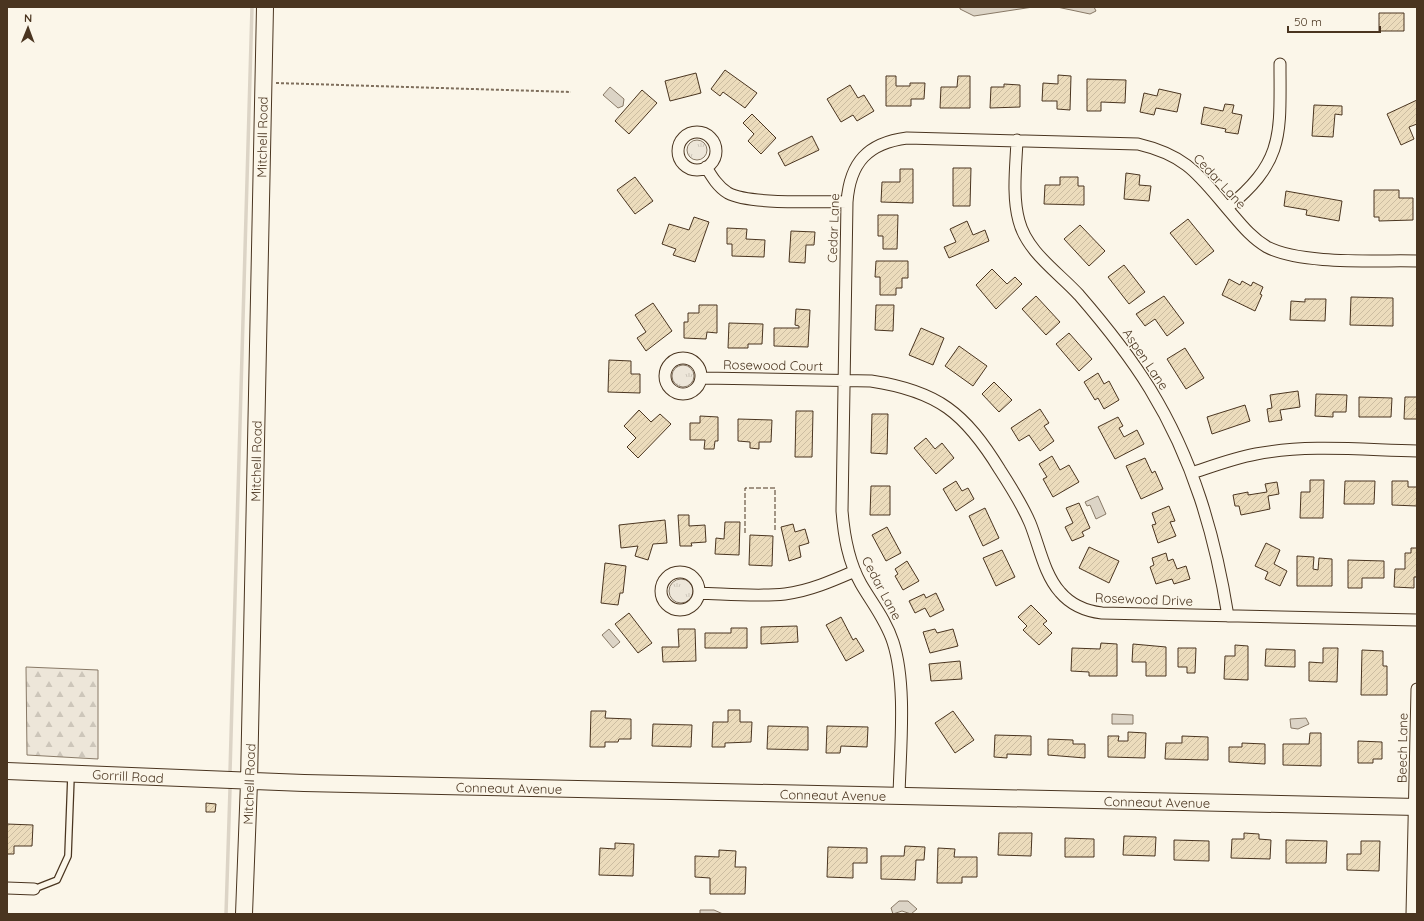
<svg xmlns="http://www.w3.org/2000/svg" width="1424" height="921" viewBox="0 0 1424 921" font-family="Quicksand,sans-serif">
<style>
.grass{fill:url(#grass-tufts);stroke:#887966}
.forest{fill:url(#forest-firs);stroke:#887966}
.water{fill:#dcd4c6;stroke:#887966}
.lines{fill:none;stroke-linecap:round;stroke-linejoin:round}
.stream{stroke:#dcd4c6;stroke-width:3.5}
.building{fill:url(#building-hatch);stroke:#4a3520}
.lane-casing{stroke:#4a3520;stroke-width:8}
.street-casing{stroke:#4a3520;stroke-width:13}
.secondary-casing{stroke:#4a3520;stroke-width:18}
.path{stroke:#7f6f5c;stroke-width:2;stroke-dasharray:3 2;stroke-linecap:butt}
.lane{stroke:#fbf6e9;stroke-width:5.5}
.street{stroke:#fbf6e9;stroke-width:11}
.secondary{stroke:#fbf6e9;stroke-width:16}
.fence{stroke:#4a3520;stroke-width:1;stroke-dasharray:5 2;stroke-linecap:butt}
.labels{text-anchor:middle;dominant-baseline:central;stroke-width:3;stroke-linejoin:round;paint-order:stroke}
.street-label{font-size:13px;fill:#4a3520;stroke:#fbf6e9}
</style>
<defs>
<pattern id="grass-tufts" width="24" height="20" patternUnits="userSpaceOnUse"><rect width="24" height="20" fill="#ede6d9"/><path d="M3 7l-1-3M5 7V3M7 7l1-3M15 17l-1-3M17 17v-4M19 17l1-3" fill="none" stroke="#cdc6ba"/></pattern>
<pattern id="forest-firs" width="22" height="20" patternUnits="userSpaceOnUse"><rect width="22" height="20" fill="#ede6d9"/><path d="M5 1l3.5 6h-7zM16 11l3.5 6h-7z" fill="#cdc6ba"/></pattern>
<pattern id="building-hatch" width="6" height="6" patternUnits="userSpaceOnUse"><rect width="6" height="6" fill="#ecdcbc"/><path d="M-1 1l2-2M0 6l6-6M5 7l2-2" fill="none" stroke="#ccbda1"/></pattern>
</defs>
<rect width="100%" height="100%" fill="#fbf6e9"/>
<path class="grass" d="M687 150a10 10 0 1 1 20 0a10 10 0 1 1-20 0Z
M672 376a11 11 0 1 1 22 0a11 11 0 1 1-22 0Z
M669 591a12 12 0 1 1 24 0a12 12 0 1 1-24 0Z"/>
<path class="forest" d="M26,667L98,670V759L27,755Z"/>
<path class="water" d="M960,7H1033L974,16L960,9Z
M1057,7H1094L1096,11L1090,14Z
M610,87L624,99L623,106L618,108L603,95Z
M1098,496L1106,514L1096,519L1090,505L1087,506L1085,502Z
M609,629L620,642L613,648L602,635Z
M1112,714L1133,715V724H1112Z
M1306,718L1309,724L1298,729L1291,728L1290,719Z
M899,901H908L917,909L911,914L902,911L893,914L891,908Z
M700,910H714L723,914H700Z"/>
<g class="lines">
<path class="stream" d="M230,772L252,7
M226,914L230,789"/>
</g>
<path class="building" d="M1379,13H1404V31H1379Z
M725,70L757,93L745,108L723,92L720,96L711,89Z
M696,73L701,93L670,101L665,81Z
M1058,75L1071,76L1070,110L1057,109V101H1042L1043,83L1058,84Z
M886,76H896V86H910V83H925L924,99H911V106H886Z
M958,76H970V108H940L941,87H957Z
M1087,79L1126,80L1125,103L1101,102V111H1087Z
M1004,84L1020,85V107L990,108L991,87H1004Z
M850,85L858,98L864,95L874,111L857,121L853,115L841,122L827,99Z
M1159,89L1181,94L1177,112L1156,108L1154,115L1140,112L1144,93L1157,96Z
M642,90L657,103L629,134L615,121Z
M1417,100V124L1409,127L1414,139L1401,145L1387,114Z
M1225,104L1234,105L1232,113L1242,115L1238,134L1225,132L1226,129L1201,124L1204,107L1223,111Z
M1314,105L1342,106V115L1335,114L1333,137L1312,136Z
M752,114L776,138L761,154L748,141L754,134L743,123Z
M812,136L819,150L785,166L778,153Z
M953,168H971L970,206H953Z
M900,169H913V203L881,202L882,182H900Z
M1126,173L1140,175L1139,185L1151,186L1149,201L1124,199Z
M635,177L653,201L635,214L617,190Z
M1060,177H1078V186H1084V205L1044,204L1045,185H1060Z
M1374,190H1399V198H1413V220L1379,221V217H1374Z
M1286,191L1342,201L1339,221L1306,215L1307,210L1284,206Z
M878,215H898L897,249H883V236H878Z
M694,217L709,222L695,262L673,255L676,249L662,244L669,224L689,230Z
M1188,219L1214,251L1196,265L1170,233Z
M967,221L973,235L985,230L989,241L949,258L944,247L956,242L950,229Z
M1080,225L1105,251L1089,266L1064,239Z
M727,228L747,229L746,239L765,240L764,257L732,256V244H727Z
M791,231L815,232L814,245H806L805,263L789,262Z
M876,261H908V278H902V288H896V295H880V277H875Z
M1124,265L1145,292L1129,304L1108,277Z
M992,269L1007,284L1015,277L1022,284L996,309L976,285Z
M1229,279L1240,285L1242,281L1251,286L1253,282L1263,287L1260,294L1262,295L1255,311L1222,295Z
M1036,296L1060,322L1046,335L1022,309Z
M1164,296L1184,323L1167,336L1155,319L1145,326L1136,314Z
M1351,297L1393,298V326L1350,325Z
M1305,299H1326L1325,321L1290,320L1291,301L1305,302Z
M653,303L672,331L646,351L637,338L646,332L635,315Z
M699,305H717V333L707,332L706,339L684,338V322H688V313H699Z
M876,305H894L893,331L875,330Z
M796,309L810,310L808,347L774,346V328H799V326L795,325Z
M729,323L763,324L762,344H748V348H728Z
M921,328L944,338L933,365L909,355Z
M1069,333L1092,359L1079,371L1056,344Z
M959,346L987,366L973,386L945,366Z
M1185,348L1204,378L1186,389L1167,359Z
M609,360L631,361V374H640V393L608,392Z
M1098,373L1104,384L1109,381L1119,400L1104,409L1098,398L1095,400L1084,382Z
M994,382L1012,400L999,412L982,394Z
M1298,391L1300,407L1280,410L1282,420L1269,422L1267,409L1272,408L1270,395Z
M1316,394L1347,395L1346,412H1333V417L1315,416Z
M1359,397L1392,398L1391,417H1359Z
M1405,397H1417V419H1404Z
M1245,405L1250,421L1212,434L1207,417Z
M1040,409L1049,423L1044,426L1054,441L1040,451L1029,435L1019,441L1011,428Z
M639,410L651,422L660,414L671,424L638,458L627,447L636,438L624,426Z
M796,411H813L812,457H795Z
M872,414H888L887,454L871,453Z
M700,416L718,417V441H715L714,449H704L705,440H690V423H700Z
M1118,417L1123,426L1119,428L1124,437L1137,430L1144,444L1115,459L1098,427Z
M738,419L772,420L771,442H759V449L750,448V442L738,441Z
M926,438L935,449L942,443L954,458L936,474L914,448Z
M1052,456L1060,470L1069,465L1079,482L1053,497L1043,479L1047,477L1039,464Z
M1145,458L1152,473L1155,471L1163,489L1141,499L1126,466Z
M1310,480H1324L1323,518H1300L1301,492H1310Z
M956,481L962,491L968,488L974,499L956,511L943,489Z
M1345,481H1375L1374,504H1344Z
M1392,481H1408V487H1417V506L1392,505Z
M1277,482L1279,494L1268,496L1270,509L1241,515L1239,506H1235L1233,495L1248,492V495L1267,492L1265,484Z
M871,486H890V515H870Z
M1079,503L1090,528L1082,532L1084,536L1072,541L1065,527L1073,523L1066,508Z
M1169,506L1175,521L1170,522L1176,536L1158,543L1152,525L1156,524L1152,513Z
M985,508L999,538L983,546L969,516Z
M678,515H689V526L705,525L706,542L691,543L692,546H680Z
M665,520L667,543L653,544L648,560L635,556L638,546L621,548L619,525Z
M725,522H740L739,555L715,554L716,538L724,539Z
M793,524L795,532L805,529L809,543L799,546L801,557L789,561L781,527Z
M887,527L901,553L886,561L872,535Z
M750,535L773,536L772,566L749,565Z
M1266,543L1280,550L1274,564L1287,571L1280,586L1265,579L1268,572L1255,566Z
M1089,547L1119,561L1109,583L1079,568Z
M1411,548H1417V577H1414V588L1394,587L1395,569H1405V553H1411Z
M1002,550L1015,577L996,586L983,558Z
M1166,553L1168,561L1173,559L1177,569L1186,566L1190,579L1174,584L1172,579L1156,584L1150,567L1154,565L1152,558Z
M1297,556L1314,557L1313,569L1318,570L1319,558L1332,559V586H1297Z
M1348,560L1384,561V578H1362V588H1348Z
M907,561L919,581L903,590L895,576L898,574L895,569Z
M605,563L626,566L623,593H620L618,605L601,603Z
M936,593L944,610L930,617L925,608L915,613L909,601L924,594L926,598Z
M1031,605L1047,621L1043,624L1052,633L1039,645L1023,630L1027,626L1018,617Z
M629,613L652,643L638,653L615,624Z
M841,617L853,640L856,638L864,651L846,661L826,625Z
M797,626L798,642L761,644V627Z
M731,628H747V648H705V633H731Z
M678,629H695L696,661L663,662L662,647H679Z
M935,629L937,633L953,629L958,646L930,653L923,632Z
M1101,643L1117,644V676H1089V672L1071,671L1072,648L1100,649Z
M1133,644L1166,647V676H1146V662H1132Z
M1235,645L1248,646V680L1224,679L1225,656H1235Z
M1178,648H1196L1195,673H1187V667H1178Z
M1323,648H1338L1337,682L1309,681V662L1323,663Z
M1266,649L1295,650V667L1265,666Z
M1362,650L1383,651V666H1387V695H1361Z
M960,661L962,679L931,681L929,664Z
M728,710H740V722H752L751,742L725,743V747H712L713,722H728Z
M591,711H606L605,718L631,719V739H619L618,742H605V747H590Z
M953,711L974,740L955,753L935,723Z
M653,724L692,725L691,747L652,746Z
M768,726L808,727V750L767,749Z
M827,726L868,727L867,747L841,746L840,753H826Z
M1128,732L1146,733L1145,758L1108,757V736H1119L1118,741H1128Z
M1310,733H1321V766L1283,765V744H1309Z
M995,735L1031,736V755L1007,754V758L994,757Z
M1182,736L1208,737V760L1165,759L1166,743H1182Z
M1048,739L1073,740V744H1085V758L1048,755Z
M1358,741L1382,742V759H1373V763H1358Z
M1242,743L1265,744V764L1229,762V747H1242Z
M206,803L216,804L215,812H206Z
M7,824L33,825L32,846H14V854H7Z
M999,833H1032L1031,856L998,855Z
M1244,833L1259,834V839L1271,840L1270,859L1231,858L1232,839H1244Z
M1124,836L1156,837L1155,856L1123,855Z
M1065,838L1094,839V857H1065Z
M1174,840L1209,841V861L1174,860Z
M1286,840L1327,841L1326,863H1286Z
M1361,841H1380L1379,871L1347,870V854H1361Z
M615,843L634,844L633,876L599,875L600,848L615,849Z
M905,846L925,847L924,860H916L915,880L881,879V856H904Z
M828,847L867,848V863H853V878L827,877Z
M938,848L955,849L954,857H977V877H962V883H937Z
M719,850L736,851L735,867H746L745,894H710V878L695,877V856L719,857Z"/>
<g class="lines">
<defs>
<path id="lane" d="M34,889L57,880L68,856L71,776"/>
<path id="street" d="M678 151a19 19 0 1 1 38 0a19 19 0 1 1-38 0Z
M1017,140C1016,166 1012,196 1019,221C1027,252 1058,272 1079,295C1105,325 1129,355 1150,389C1193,459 1215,535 1228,616
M706,167C712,177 718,187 728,193C750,205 819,201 847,202
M1227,208C1285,161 1280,134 1280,64
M665 376a18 18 0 1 1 36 0a18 18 0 1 1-36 0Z
M702,378L871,381C938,391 965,413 1000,470C1011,487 1022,504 1030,523C1039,545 1044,574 1060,592C1071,605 1085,611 1102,613L1417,620
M1192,473C1213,466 1234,458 1256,454C1309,444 1364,450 1417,451
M661 591a19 19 0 1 1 38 0a19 19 0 1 1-38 0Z
M699,593C728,594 757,597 785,594C809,591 832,581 855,571
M899,796C900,750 907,685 893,642C886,620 872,603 861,584C848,561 844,536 842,511L847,202C850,162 868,143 907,138L1138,144C1189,156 1200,177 1232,214C1243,227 1253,239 1267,247C1301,265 1378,260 1417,261
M7,888L34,889
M1412,914L1417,689"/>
<path id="secondary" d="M7,771L304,783L1417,807
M244,914L249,782L265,7"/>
</defs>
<use href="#lane" class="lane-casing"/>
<use href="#street" class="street-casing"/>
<use href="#secondary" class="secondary-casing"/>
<path class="path" d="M276,83L571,92"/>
<use href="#lane" class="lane"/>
<use href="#street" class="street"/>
<use href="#secondary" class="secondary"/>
<path class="fence" d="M745,533V488H775V532"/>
</g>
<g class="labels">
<g class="street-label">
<text transform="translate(262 137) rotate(-89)">Mitchell Road</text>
<text transform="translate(1220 181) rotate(47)">Cedar Lane</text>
<text transform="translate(833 228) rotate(-88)">Cedar Lane</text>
<text transform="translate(1146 359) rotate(56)">Aspen Lane</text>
<text transform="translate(773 365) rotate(1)">Rosewood Court</text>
<text transform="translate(256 461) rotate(-89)">Mitchell Road</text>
<text transform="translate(882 588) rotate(62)">Cedar Lane</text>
<text transform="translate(1144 599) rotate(2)">Rosewood Drive</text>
<text transform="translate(1402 748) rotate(-89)">Beech Lane</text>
<text transform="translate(128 776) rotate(3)">Gorrill Road</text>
<text transform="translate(249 784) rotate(-88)">Mitchell Road</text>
<text transform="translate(509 788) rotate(1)">Conneaut Avenue</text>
<text transform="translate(833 795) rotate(1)">Conneaut Avenue</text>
<text transform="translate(1157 802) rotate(1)">Conneaut Avenue</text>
</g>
</g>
<rect width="1424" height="921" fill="none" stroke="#4a3520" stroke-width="16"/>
<g transform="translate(28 28) rotate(1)" stroke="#fbf6e9" stroke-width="3" paint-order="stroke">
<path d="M0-3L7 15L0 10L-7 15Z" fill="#4a3520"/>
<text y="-6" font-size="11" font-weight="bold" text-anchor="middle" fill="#4a3520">N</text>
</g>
<path d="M1288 26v6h92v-6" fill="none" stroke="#4a3520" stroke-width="2"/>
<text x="1294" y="26" font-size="12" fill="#4a3520" stroke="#fbf6e9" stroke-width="3" paint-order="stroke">50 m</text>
</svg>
